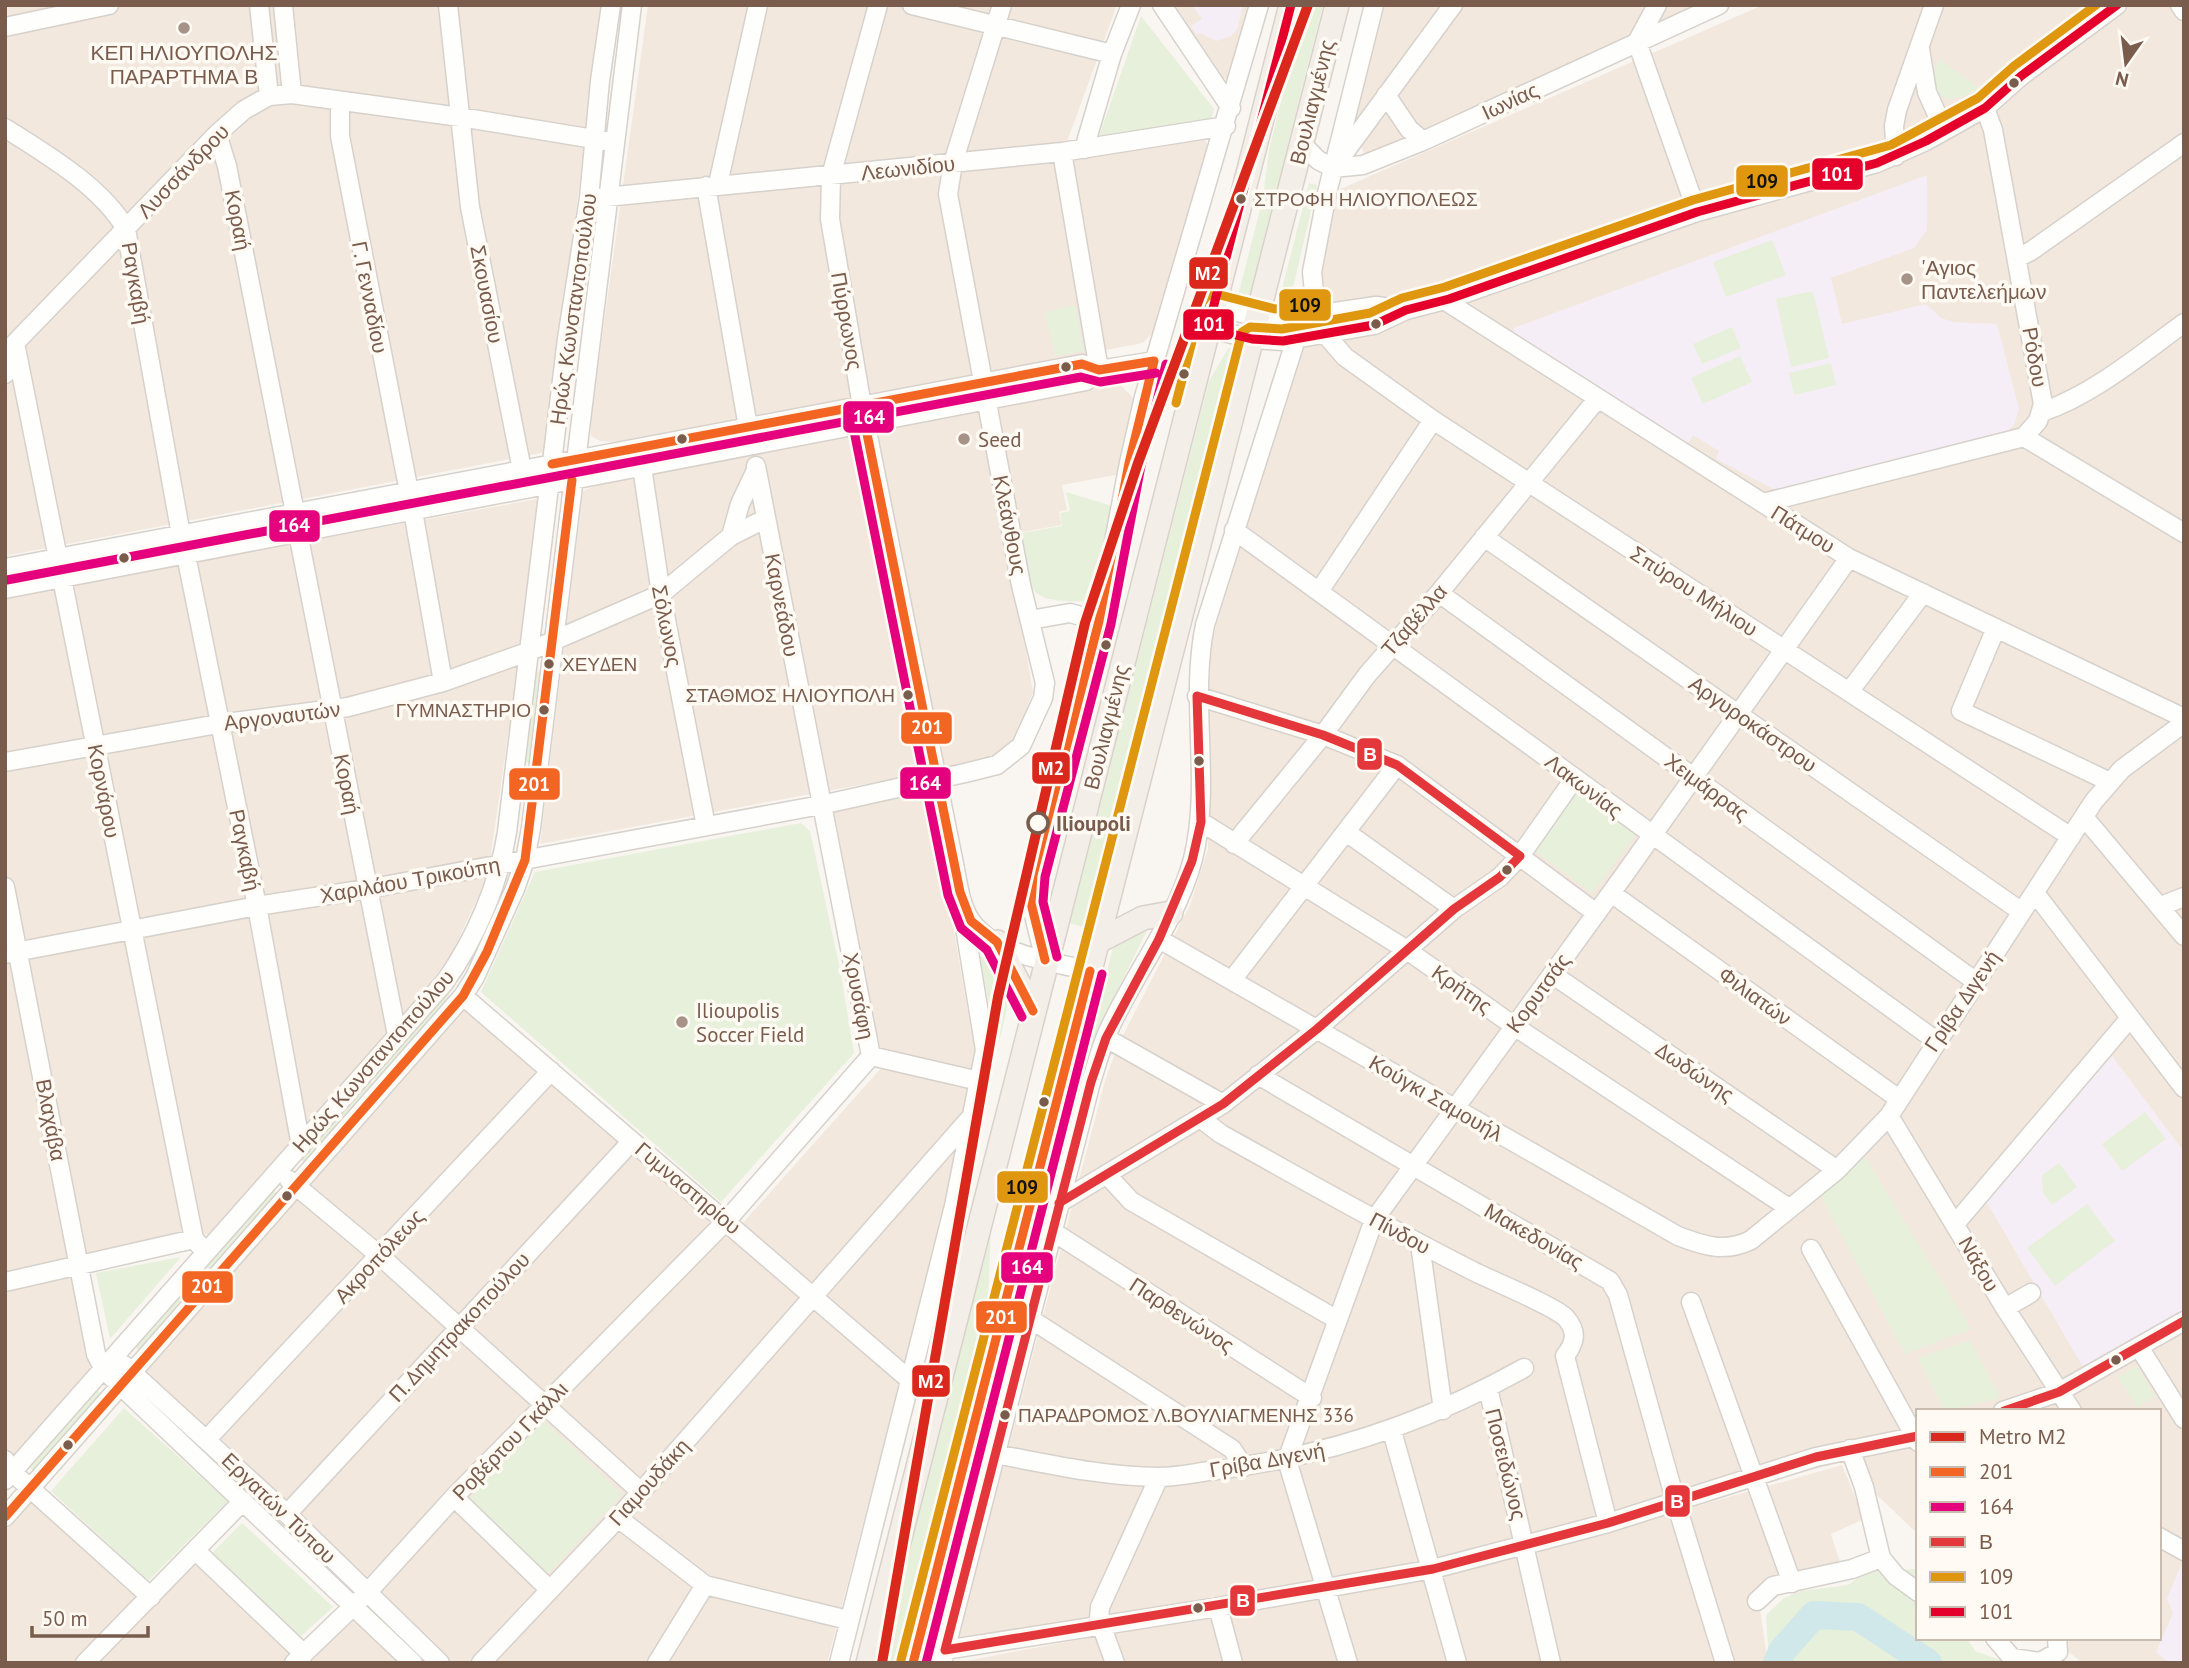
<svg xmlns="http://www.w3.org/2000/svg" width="2189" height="1668" viewBox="0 0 2189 1668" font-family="'PT Sans',sans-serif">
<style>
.residential{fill:#f2e8de}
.education{fill:#f6eef6}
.green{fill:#e7f0db}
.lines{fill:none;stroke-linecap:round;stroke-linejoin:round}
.river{stroke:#d0e8ea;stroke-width:28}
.minor-casing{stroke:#d7d1cb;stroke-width:21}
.major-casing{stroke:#dad1cc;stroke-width:26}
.minor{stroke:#fefefd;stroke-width:18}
.major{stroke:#f3eee8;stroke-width:23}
.bus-1-casing{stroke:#fffaf3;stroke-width:14}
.bus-2-casing{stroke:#fffaf3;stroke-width:14}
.bus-3-casing{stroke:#fffaf3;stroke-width:14}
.bus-4-casing{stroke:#fffaf3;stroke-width:14}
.bus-5-casing{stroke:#fffaf3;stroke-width:14}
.bus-1{stroke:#f26522;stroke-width:9}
.bus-2{stroke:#e5007d;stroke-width:9}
.bus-3{stroke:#e4373b;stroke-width:9}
.bus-4{stroke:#de970f;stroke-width:9}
.bus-5{stroke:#e4002b;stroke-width:9}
.metro-1-casing{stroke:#fffaf3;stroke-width:16}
.metro-1{stroke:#da291c;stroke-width:10}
.poi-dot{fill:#a69286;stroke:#fffaf3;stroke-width:2.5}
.bus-dot{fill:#7a5c4d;stroke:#fffaf3;stroke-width:2.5}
.stop-dot{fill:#fffaf3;stroke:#7a5c4d;stroke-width:3.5}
.labels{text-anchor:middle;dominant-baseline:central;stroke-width:7;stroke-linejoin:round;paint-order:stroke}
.bus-label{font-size:19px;fill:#7a5c4d;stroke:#fffaf3;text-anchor:start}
.poi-label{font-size:21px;fill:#7a5c4d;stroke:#fffaf3;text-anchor:start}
.street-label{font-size:21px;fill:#7a5c4d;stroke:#fffaf3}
.stop-label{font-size:21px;font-weight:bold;fill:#7a5c4d;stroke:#fffaf3;text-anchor:start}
.line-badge{stroke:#fffaf3;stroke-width:2.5}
.badge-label{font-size:19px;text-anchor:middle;font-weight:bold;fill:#fff}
.pale-badge-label{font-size:19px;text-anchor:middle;font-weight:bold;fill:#111}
</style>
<rect width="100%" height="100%" fill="#f9f5f0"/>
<path class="residential" d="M5,5H602L546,452L5,556Z
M648,5H1117L1065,147L1204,138L1209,148L1153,332L1143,343L619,442L600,441L591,436L590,424Z
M1170,5H1253L1229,80L1220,77Z
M1382,5H1695L1436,127L1364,154L1353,122Z
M1763,5H2184V1663H2083L2050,1638H2159V1411H1918V1534L1842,1462L1526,1546L957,1642L1105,1081L1118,1045L1190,905L1208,849V653L1314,303L1338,190Z
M1117,381L1134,399L1120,474L1062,485L1067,510L1059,512L1061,525L1006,535L1033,692L1010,752L920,774L540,844L583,491L614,478Z
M542,498L488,875L453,951L416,1004L215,1233L73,1259L94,1373L5,1473V597Z
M930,792L976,1059L957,1160L827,1663H453L143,1371L465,1005L732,1235L883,1066L834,811Z
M1842,1465L1864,1519L1831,1534L1844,1575L1786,1591L1760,1609L1767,1658L1764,1663H955L1521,1556Z
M33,1496L151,1603L196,1558L306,1661L355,1619L402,1663H5V1528Z"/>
<path class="education" d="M1192,5H1243L1237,29L1231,36L1216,41L1200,33L1196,35L1191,26L1202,19Z
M1927,175V230L1914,248L1831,278L1842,324L1926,304L1941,318L1953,322L1997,324L2019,409L2014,425L2002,436L1777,491L1716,459L1719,451L1693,435L1686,446L1512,340L1514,328Z
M2112,1056L2184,1152V1311L2083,1367L1986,1201Z
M2181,1565L2184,1566V1663H2169L2156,1652L2173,1613L2167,1599Z"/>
<path class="green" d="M1305,5H1323L1249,299L1238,296L1263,198L1269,150Z
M1141,16L1214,109L1211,120L1099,136Z
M1939,59L1979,88C1949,109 1921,98 1939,59Z
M1309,183L1317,185L1293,288L1298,305L1284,296L1283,285Z
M1772,240L1786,275L1726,297L1713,262Z
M1813,291L1829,358L1791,367L1776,299Z
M1075,305L1084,351L1055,356L1045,312Z
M1732,327L1741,348L1702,364L1693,344Z
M1237,343L1087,928L1070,923L1209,381L1228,349Z
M1740,356L1752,382L1703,404L1691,378Z
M1831,363L1836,385L1794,395L1789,373Z
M1066,492L1115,507L1100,569L1089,601C1021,603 1032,591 1022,533L1062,526L1060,513L1070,511Z
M533,671L541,672L530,763L522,762Z
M1578,790L1637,833L1592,893L1534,850Z
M801,823L810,831L840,969L854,1053L721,1202L481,992L535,872Z
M1149,926L1085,1056L1115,940Z
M980,955C1019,992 1008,1001 997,1050Z
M446,992L452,997L378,1082L372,1077Z
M369,1080L374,1085L306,1164L300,1159Z
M2145,1112L2166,1139L2122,1171L2102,1144Z
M1861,1151L1971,1329L1905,1354L1820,1194Z
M2059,1163L2077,1187L2052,1205L2043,1193L2042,1175Z
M273,1190L278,1195L141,1352L135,1347Z
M2087,1204L2115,1241L2055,1286L2027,1248Z
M991,1225L988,1304L899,1663H880Z
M181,1257L110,1339L96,1273Z
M1970,1340L2000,1398L1945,1411L1918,1358Z
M2137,1366L2155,1396L2137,1407L2118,1377Z
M97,1390L103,1395L35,1472L29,1467Z
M124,1408L228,1501L148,1581L51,1491Z
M544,1421L622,1494L547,1575L468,1501Z
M242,1523L333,1607L298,1639L210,1555Z
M1918,1569V1638H1967L1975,1651L2009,1663H1769L1766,1615L1784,1598L1801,1591L1848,1585L1867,1571Z"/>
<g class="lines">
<path class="river" d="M1777,1663L1782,1651L1814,1615L1858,1617L1928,1663"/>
<defs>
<path id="minor" d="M259,5L269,96
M283,5L292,94
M448,5L470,207L522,470
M878,5L831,176L830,219L862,406L955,869C958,885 961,907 971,921C997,956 1050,961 1090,971
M912,5L1112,54
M1162,5L1231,108
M1657,5L1637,42L1697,212
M2180,5L2184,11
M5,27L109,5
M1920,49L1927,92L1944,130
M1386,95L1409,129L1423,141
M340,101V136L409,492
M5,128C46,154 101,186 126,229L181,535
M217,134L227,166L295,513
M1302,144L1318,160L1333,168L1363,165L1423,141L1719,5
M1084,149L1112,54L1131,5
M1062,152L1099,370
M1896,156L1894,126L1897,110L1934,5
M1339,160L1453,5
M718,184L758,5
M706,186L748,427
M596,198L1062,152L1226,126
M2017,258L2031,251L2184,143
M1444,300L1849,558L2184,718
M1214,306L1274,321L1376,306L1406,310
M1326,314L1314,292L1312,272L1327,193L1374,5
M1208,328L1252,339L1283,341L1374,325L1406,310L1449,299L1697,212L1877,163L1926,141L1985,108L2021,76L2117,5
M1326,335L1345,357L1433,420L2071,837
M15,343L194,1239
M5,374L15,343L217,134L244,110L269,96L292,94L460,117L606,141
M2042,412C2094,394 2140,355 2184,323
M2024,437L2184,533
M756,466L871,1056
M642,467L661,594L706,826
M1763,503L2024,437L2038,421L2043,404L1993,130L1985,108
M413,511L443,682
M1234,530L1935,1040
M298,533L397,1035
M731,536L765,519
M1484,537L2022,912
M186,555L257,906L301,1146
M5,568L1082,364L1099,370
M5,589L1086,381L1099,370L1154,361
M1320,590L1433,420
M1439,593L1975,981
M1030,620L1070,613L1099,621
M1996,628L1961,711L2110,782
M1849,692L1923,593
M1197,696L1323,735L1397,765L1596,913
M5,762L218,724L348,707L443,682L530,651L661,594L731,536L740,504L756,470
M2084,817L2184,936
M1201,822L1407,950L1514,1026L1789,1208
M1346,832L1454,909
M1234,844L1323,735L1367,675L1439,593L1598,398
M5,887L96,1354L104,1370L413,1663
M1611,893L1899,1099
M2035,893L2184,1088
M2161,906L2184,897
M1159,939L1678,1236C1704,1246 1725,1253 1751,1240L1837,1170L1889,1116L2094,801L2122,769L2184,723
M5,954L257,906L367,889L821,805L965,773L997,765L1021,746L1043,698L1045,683L1021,585L948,194L953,163L1002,5
M1045,960L1031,903L1033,875L1099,621L1129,463L1144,397L1259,5
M1552,974L1837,1170
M1232,980L1397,765
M463,996L911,1381
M1106,1038L1223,1104
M871,1056L979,1081
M1258,1075L1610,1281L1618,1295L1676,1503L1725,1663
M1889,1116L2005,1308L2072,1411
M1200,1118L1221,1134C1304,1180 1386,1227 1471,1270C1492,1281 1553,1305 1566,1318C1578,1332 1575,1343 1565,1356L1608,1523
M1108,1176L1131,1201L1336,1319
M289,1180L379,1255L641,1492
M1059,1203L1223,1104L1317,1029L1454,909L1500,877L1520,856L1574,779
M1955,1224L2130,1018
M1052,1231L1312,1398
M1420,1244L1443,1410
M1811,1249L1918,1442
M5,1282L194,1239L201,1247
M1691,1302L1792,1583
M2005,1308L2031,1293
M1029,1318L1232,1449L1244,1467
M2139,1347L2184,1419
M124,1365L287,1514L440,1663
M1488,1388L1551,1663
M2003,1411L2059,1392L2184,1321
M1392,1431L1457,1663
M207,1439L551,1071
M1850,1449L1864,1487L1881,1558
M995,1454C1049,1464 1105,1477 1159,1477C1178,1477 1198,1472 1217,1470C1327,1456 1428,1422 1524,1368
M5,1460L12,1472L151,1597
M5,1480L444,983C475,940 499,884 507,832L567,339L589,198L600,81L611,5
M454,1497L549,1589
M287,1514L632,1141
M5,1517L463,996L475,977L515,889L525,860L531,828L632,5
M618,1518L705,1585L848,1620
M2159,1537L2184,1551
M196,1551L304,1654
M1757,1601L1773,1586L1852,1569L1881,1558L1896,1576L1918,1592
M1218,1607L1233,1663
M1995,1638L2012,1658L2040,1662L2058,1652L2057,1638
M918,1641L945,1650L1218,1607L1433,1569L1608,1523L1816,1457L1918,1436
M85,1663L243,1501
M294,1663L367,1593L454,1497L727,1220L871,1056
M481,1663L618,1518L972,1116
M657,1663L705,1585
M839,1663L954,1206L985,1050L962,909
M942,1663L1091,1082C1096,1067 1100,1051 1106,1036C1132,976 1176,923 1193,859C1212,782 1189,702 1205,625L1296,339
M1115,1663L1099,1619L1100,1607L1159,1477
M1348,1663L1287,1460L1374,1220L1627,871L1849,558"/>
<path id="major" d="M997,942L1033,1011
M1097,942L1143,918L1171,913
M868,1663L1291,5
M913,1663L1337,5"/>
</defs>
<use href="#minor" class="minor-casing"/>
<use href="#major" class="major-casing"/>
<use href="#minor" class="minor"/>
<use href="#major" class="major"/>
<defs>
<path id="bus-1" d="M865,424L960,892L971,921L997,942L1033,1011
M552,464L1082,364L1099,370L1154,361
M1045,960L1031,903L1033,875L1099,621L1129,463L1154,361
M5,1517L463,996L487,952L525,860L572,480
M913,1663L1090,971"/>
<path id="bus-2" d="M853,426L948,895L961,928L987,950L1022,1017
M7,580L1081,377L1100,382L1156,373
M1057,957L1043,902L1045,877L1111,624L1141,466L1166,364
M926,1663L1102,974"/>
<path id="bus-3" d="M1197,696L1323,735L1397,765L1520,856
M1059,1203L1223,1104L1317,1029L1454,909L1500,877L1520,856
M2004,1411L2059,1392L2184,1321
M945,1650L1433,1569L1608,1523L1816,1457L1918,1436
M945,1650L1091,1082L1106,1038L1159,939L1192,861L1201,822L1197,696"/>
<path id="bus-4" d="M1176,403L1202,303L1207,296L1216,294L1275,309L1307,305
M901,1660L1242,332L1250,327L1282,329L1370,313L1402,298L1445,287L1693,200L1891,145L1978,98L2014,66L2096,5"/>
<path id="bus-5" d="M1291,5L1208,328L1252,339L1283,341L1374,325L1406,310L1449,299L1697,212L1877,163L1926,141L1985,108L2021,76L2117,5"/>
</defs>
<use href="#bus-1" class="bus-1-casing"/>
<use href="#bus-2" class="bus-2-casing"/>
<use href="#bus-3" class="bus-3-casing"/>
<use href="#bus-4" class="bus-4-casing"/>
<use href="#bus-5" class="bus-5-casing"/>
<use href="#bus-1" class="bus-1"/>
<use href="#bus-2" class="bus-2"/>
<use href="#bus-3" class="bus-3"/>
<use href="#bus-4" class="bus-4"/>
<use href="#bus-5" class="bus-5"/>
<defs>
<path id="metro-1" d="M882,1663L998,997L1085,623L1138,463L1308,5"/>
</defs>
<use href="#metro-1" class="metro-1-casing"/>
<use href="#metro-1" class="metro-1"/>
</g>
<g class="poi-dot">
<circle cx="184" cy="28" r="7"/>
<circle cx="1907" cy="279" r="7"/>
<circle cx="964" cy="439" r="7"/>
<circle cx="682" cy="1022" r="7"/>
</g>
<g class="bus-dot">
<circle cx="2014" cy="83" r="6"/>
<circle cx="1241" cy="199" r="6"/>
<circle cx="1376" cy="324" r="6"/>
<circle cx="1066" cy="367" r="6"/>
<circle cx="1184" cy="374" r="6"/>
<circle cx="682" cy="439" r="6"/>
<circle cx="124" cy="558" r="6"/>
<circle cx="1106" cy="645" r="6"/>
<circle cx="549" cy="664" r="6"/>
<circle cx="908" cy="695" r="6"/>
<circle cx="544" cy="710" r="6"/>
<circle cx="1199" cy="761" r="6"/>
<circle cx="1507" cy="870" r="6"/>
<circle cx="1044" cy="1102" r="6"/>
<circle cx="287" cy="1196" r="6"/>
<circle cx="2116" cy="1360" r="6"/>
<circle cx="1005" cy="1415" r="6"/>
<circle cx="68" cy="1445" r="6"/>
<circle cx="1198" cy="1608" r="6"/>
</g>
<circle class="stop-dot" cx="1038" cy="823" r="10"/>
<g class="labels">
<g class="bus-label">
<text x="1254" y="199">ΣΤΡΟΦΗ ΗΛΙΟΥΠΟΛΕΩΣ</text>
<text x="562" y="664">ΧΕΥΔΕΝ</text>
<text x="895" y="695" text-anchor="end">ΣΤΑΘΜΟΣ ΗΛΙΟΥΠΟΛΗ</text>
<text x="531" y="710" text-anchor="end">ΓΥΜΝΑΣΤΗΡΙΟ</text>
<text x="1018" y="1415">ΠΑΡΑΔΡΟΜΟΣ Λ.ΒΟΥΛΙΑΓΜΕΝΗΣ 336</text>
</g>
<g class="poi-label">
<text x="184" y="52" text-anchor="middle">ΚΕΠ ΗΛΙΟΥΠΟΛΗΣ<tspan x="184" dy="24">ΠΑΡΑΡΤΗΜΑ Β</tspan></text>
<text x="1921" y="267">'Αγιος<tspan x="1921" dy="24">Παντελεήμων</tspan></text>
<text x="978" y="439">Seed</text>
<text x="696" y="1010">Ilioupolis<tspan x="696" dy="24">Soccer Field</tspan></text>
</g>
<g class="street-label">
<text transform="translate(1510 101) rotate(-25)">Ιωνίας</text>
<text transform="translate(1312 102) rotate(-76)">Βουλιαγμένης</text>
<text transform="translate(908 168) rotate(-6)">Λεωνιδίου</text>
<text transform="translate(183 171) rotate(-46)">Λυσσάνδρου</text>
<text transform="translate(238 220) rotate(79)">Κοραή</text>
<text transform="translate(136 283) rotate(80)">Ραγκαβή</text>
<text transform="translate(487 294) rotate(79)">Σκουασίου</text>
<text transform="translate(370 297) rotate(79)">Γ. Γενναδίου</text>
<text transform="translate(573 309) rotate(-82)">Ηρώς Κωνσταντοπούλου</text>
<text transform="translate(847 321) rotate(80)">Πύρρωνος</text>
<text transform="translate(2035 357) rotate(80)">Ρόδου</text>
<text transform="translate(1010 525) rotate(79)">Κλεάνθους</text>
<text transform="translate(1803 529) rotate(32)">Πάτμου</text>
<text transform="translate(1694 591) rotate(33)">Σπύρου Μήλιου</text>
<text transform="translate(782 605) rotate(79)">Καρνεάδου</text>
<text transform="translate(1414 620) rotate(-49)">Τζαβέλλα</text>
<text transform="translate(667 626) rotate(79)">Σόλωνος</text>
<text transform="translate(282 716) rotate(-7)">Αργοναυτών</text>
<text transform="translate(1753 724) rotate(35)">Αργυροκάστρου</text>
<text transform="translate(1106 727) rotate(-76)">Βουλιαγμένης</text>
<text transform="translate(347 784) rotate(79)">Κοραή</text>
<text transform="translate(1584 786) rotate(37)">Λακωνίας</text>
<text transform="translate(1707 787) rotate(36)">Χειμάρρας</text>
<text transform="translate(104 791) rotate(79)">Κορνάρου</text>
<text transform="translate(245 850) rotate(78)">Ραγκαβή</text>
<text transform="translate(410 880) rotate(-10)">Χαριλάου Τρικούπη</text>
<text transform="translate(1462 989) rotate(35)">Κρήτης</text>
<text transform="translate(1538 993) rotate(-54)">Κορυτσάς</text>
<text transform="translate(859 996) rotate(79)">Χρυσάφη</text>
<text transform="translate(1755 996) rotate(36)">Φιλιατών</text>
<text transform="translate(1962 1001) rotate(-56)">Γρίβα Διγενή</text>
<text transform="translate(373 1061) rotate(-49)">Ηρώς Κωνσταντοπούλου</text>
<text transform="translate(1695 1072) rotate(34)">Δωδώνης</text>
<text transform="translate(1436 1098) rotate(30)">Κούγκι Σαμουήλ</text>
<text transform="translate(51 1120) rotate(79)">Βλαχάβα</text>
<text transform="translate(688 1188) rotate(40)">Γυμναστηρίου</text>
<text transform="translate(1400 1233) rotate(28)">Πίνδου</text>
<text transform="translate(1534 1236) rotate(30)">Μακεδονίας</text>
<text transform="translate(379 1256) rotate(-47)">Ακροπόλεως</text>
<text transform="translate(1979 1264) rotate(60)">Νάξου</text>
<text transform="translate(1182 1315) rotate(33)">Παρθενώνος</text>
<text transform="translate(459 1327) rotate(-47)">Π. Δημητρακοπούλου</text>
<text transform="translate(510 1441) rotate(-46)">Ροβέρτου Γκάλλι</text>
<text transform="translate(1267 1460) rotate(-10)">Γρίβα Διγενή</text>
<text transform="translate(1506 1464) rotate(76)">Ποσειδώνος</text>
<text transform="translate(649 1482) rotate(-48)">Γιαμουδάκη</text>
<text transform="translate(279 1508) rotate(44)">Εργατών Τύπου</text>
</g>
<g class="stop-label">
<text x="1056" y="823">Ilioupoli</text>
</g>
</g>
<g class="line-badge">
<rect x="1811" y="157" width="53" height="34" rx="7" fill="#e4002b"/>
<rect x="1735" y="164" width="54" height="34" rx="7" fill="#de970f"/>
<rect x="1188" y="256" width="41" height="34" rx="7" fill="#da291c"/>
<rect x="1278" y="288" width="54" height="34" rx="7" fill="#de970f"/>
<rect x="1182" y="308" width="53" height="33" rx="7" fill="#e4002b"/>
<rect x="842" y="400" width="53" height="34" rx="7" fill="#e5007d"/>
<rect x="268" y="509" width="53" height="34" rx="7" fill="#e5007d"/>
<rect x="900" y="711" width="53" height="34" rx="7" fill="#f26522"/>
<rect x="1356" y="737" width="27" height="34" rx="7" fill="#e4373b"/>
<rect x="1031" y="751" width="40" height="34" rx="7" fill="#da291c"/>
<rect x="899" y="766" width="53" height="34" rx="7" fill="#e5007d"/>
<rect x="508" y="767" width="53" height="34" rx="7" fill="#f26522"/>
<rect x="996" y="1170" width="53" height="34" rx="7" fill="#de970f"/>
<rect x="1000" y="1251" width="54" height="33" rx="7" fill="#e5007d"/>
<rect x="181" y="1270" width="53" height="34" rx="7" fill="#f26522"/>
<rect x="975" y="1300" width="53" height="34" rx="7" fill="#f26522"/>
<rect x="911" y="1364" width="40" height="34" rx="7" fill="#da291c"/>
<rect x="1664" y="1484" width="27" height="34" rx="7" fill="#e4373b"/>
<rect x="1229" y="1584" width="27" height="33" rx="7" fill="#e4373b"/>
</g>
<g class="badge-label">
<text x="1837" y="181">101</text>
<text x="1208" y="280">Μ2</text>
<text x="1209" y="331">101</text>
<text x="869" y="424">164</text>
<text x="294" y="532">164</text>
<text x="927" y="734">201</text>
<text x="1370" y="761">Β</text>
<text x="1051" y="775">Μ2</text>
<text x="925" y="790">164</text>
<text x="534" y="791">201</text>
<text x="1027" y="1274">164</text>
<text x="207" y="1293">201</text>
<text x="1001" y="1324">201</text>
<text x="931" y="1388">Μ2</text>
<text x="1677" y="1508">Β</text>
<text x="1243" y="1607">Β</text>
</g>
<g class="pale-badge-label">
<text x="1762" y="188">109</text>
<text x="1305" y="312">109</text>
<text x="1022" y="1194">109</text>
</g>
<rect width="2189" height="1668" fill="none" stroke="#7a5c4d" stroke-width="14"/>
<rect x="1916" y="1409" width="245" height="231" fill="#fffaf3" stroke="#cabbb1" stroke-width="2"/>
<rect x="1930" y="1432" width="35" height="10" fill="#da291c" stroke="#cabbb1" stroke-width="2"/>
<text x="1979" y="1444" font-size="21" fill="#7a5c4d">Metro Μ2</text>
<rect x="1930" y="1467" width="35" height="10" fill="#f26522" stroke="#cabbb1" stroke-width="2"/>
<text x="1979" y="1479" font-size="21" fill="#7a5c4d">201</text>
<rect x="1930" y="1502" width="35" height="10" fill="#e5007d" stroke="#cabbb1" stroke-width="2"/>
<text x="1979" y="1514" font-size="21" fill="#7a5c4d">164</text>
<rect x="1930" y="1537" width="35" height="10" fill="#e4373b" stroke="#cabbb1" stroke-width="2"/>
<text x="1979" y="1549" font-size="21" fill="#7a5c4d">Β</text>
<rect x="1930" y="1572" width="35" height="10" fill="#de970f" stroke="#cabbb1" stroke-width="2"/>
<text x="1979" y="1584" font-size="21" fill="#7a5c4d">109</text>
<rect x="1930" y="1607" width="35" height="10" fill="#e4002b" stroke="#cabbb1" stroke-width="2"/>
<text x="1979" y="1619" font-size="21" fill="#7a5c4d">101</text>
<g transform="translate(2126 63) rotate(194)" stroke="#fffaf3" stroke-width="5" paint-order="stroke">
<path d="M0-5L12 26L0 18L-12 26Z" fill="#7a5c4d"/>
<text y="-10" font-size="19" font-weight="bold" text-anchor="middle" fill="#7a5c4d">N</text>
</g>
<path d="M32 1626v10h116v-10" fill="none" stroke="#7a5c4d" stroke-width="3.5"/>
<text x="42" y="1626" font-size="21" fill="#7a5c4d" stroke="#fffaf3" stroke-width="5" paint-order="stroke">50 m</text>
</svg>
